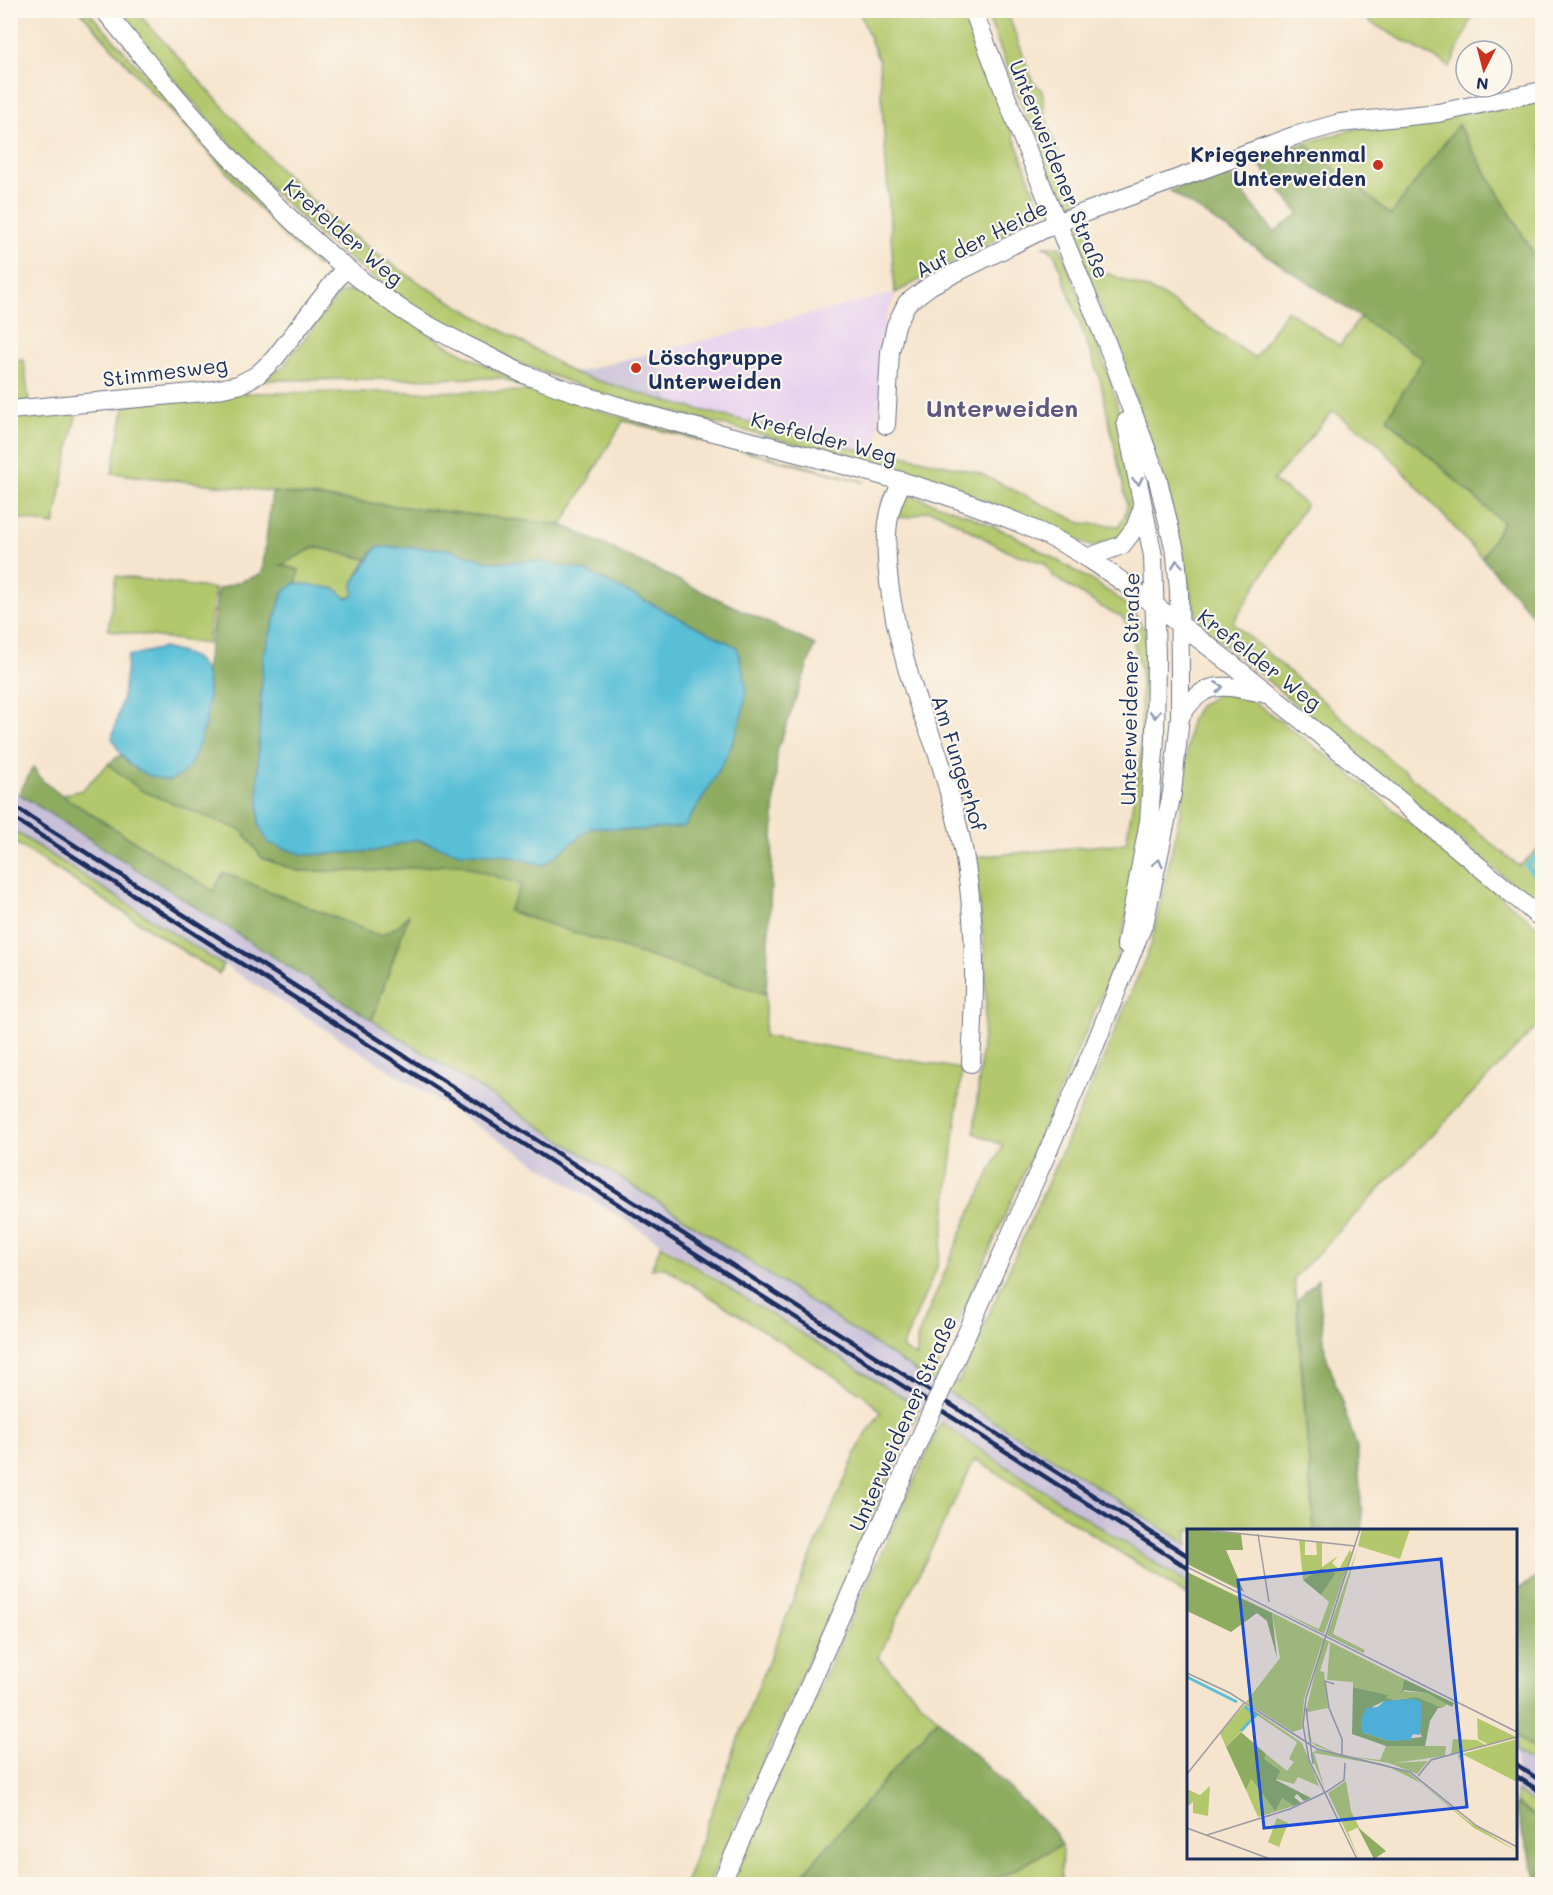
<svg xmlns="http://www.w3.org/2000/svg" width="1553" height="1895" viewBox="0 0 1553 1895" font-family="Mali,sans-serif">
<style>
.built{fill:#e7d2ef}
.industrial{fill:#c8bfd8}
.green{fill:#b3c86c;stroke:#677c65;stroke-width:1.5}
.forest{fill:#8eac60;stroke:#546e5f;stroke-width:1.5;fill-rule:evenodd}
.water{fill:#59bfd7;stroke:#3a779a;stroke-width:1.5}
.lines{fill:none;stroke-linecap:round;stroke-linejoin:round}
.stream{stroke:#59bfd7;stroke-width:5}
.minor-casing{stroke:#686f85;stroke-width:20}
.minor{stroke:#fff;stroke-width:18}
.rail{stroke:#1b2f5e;stroke-width:4.5}
.minor-bridge-casing{stroke:#686f85;stroke-width:20;stroke-linecap:butt}
.minor-bridge{stroke:#fff;stroke-width:18}
.oneway{stroke:#8d97ae}
.poi-dot{fill:#c8321e;stroke:#fbf7ec;stroke-width:2}
.labels{text-anchor:middle;dominant-baseline:central;stroke-width:4.5;stroke-linejoin:round;paint-order:stroke}
.poi-label{font-size:21px;font-weight:bold;fill:#1b2f5e;stroke:#fbf7ec;text-anchor:end}
.street-label{font-size:21px;fill:#1b2f5e;stroke:#fbf7ec}
.quarter-label{font-size:24px;font-weight:bold;fill:#5e5881;stroke:#fbf7ec}
.inset-river{fill:none;stroke:#59bfd7;stroke-width:3}
.inset-road{fill:none;stroke:#9e9ca1;stroke-width:1.5}
.view{fill:#1d4ed8;fill-opacity:0.15;stroke:#1d4ed8;stroke-width:3}
.inset-edge{fill:none;stroke:#1b2f5e;stroke-width:3}
</style>
<rect width="100%" height="100%" fill="#fbf7ec"/>
<filter id="ink" filterUnits="userSpaceOnUse"><feTurbulence type="fractalNoise" baseFrequency=".0167" numOctaves="2"/><feDisplacementMap in="SourceGraphic" scale="12" xChannelSelector="R" yChannelSelector="G"/><feConvolveMatrix kernelMatrix="1 2 1 2 8 2 1 2 1" color-interpolation-filters="sRGB"/></filter>
<filter id="wash" filterUnits="userSpaceOnUse"><feTurbulence type="fractalNoise" baseFrequency=".008" numOctaves="4" result="noise"/><feDisplacementMap in="SourceGraphic" scale="24" xChannelSelector="R" yChannelSelector="G"/><feGaussianBlur stdDeviation="1.35" result="paint"/><feColorMatrix in="noise" values="0 0 0 0 0 0 0 0 0 0 0 0 0 0 0 0 0 1.4 0 .05"/><feComposite in="paint" operator="in"/></filter>
<g filter="url(#wash)">
<rect width="100%" height="100%" fill="#f6e5ce"/>
<path class="built" d="M895,293L885,319L877,454L669,402L656,352Z"/>
<path class="industrial" d="M656,352L669,402L573,373Z
M10,788L674,1212L931,1381L1188,1545V1584L964,1439L920,1408L11,829Z
M1516,1752L1542,1769V1808L1516,1791Z"/>
<path class="green" d="M80,11H88L272,216L314,254L319,268L285,237L163,102L152,93Z
M113,11H136L281,170L332,220L377,254L426,287L543,354L573,373L669,402L876,454L895,453L979,473L1081,523L1119,526L1125,515L1127,504L1100,379L1055,255L1048,248L1043,246H1060L1110,379L1120,416L1138,507L1130,534L1093,547L986,501L931,482L829,452L601,394L513,361L417,308L384,286L319,235L268,186Z
M859,11H968L1038,203V213L1033,220L895,293L879,61Z
M986,11H1007L1033,82L1042,90L1046,119L1078,204L1065,205L1057,199Z
M1372,11V10L1475,11L1450,67L1368,21Z
M1542,97V268L1458,125L1391,215L1305,143L1380,122Z
M1083,222L1101,271L1160,294L1255,358L1287,310L1340,346L1360,317L1424,359L1387,418L1503,523L1482,558L1374,439L1333,411L1273,481L1306,504L1233,623L1399,767L1519,866L1542,846V908L1393,786L1204,627L1196,616L1168,493L1134,395L1074,239Z
M350,291L365,294L445,344L500,373L554,396L627,419L865,482L623,421L562,525L112,473L125,405L236,393L531,391L502,378L259,380L282,368L335,299L342,292Z
M24,360L29,402L11,404V361Z
M77,410L54,525L11,517L10,416Z
M910,495L968,515L1015,536L1091,580L1117,597L1135,614L1145,631L1149,670L1147,791L1139,856L1118,958L937,1370L958,1383L1105,1055L1151,945L1182,804L1190,721L1199,706L1221,692L1253,701L1338,764L1542,930V1021L1294,1278L1314,1530H1188V1545L931,1381L674,1212L372,1020L408,916L398,926L380,936L224,873L213,891L61,795L82,790L108,764L143,791L243,831L262,858L298,871H370L459,864L522,885L509,911L766,994L764,1036L962,1069L943,1236L937,1267L902,1348L917,1357V1339L964,1226L1003,1145L974,1133L986,1002L984,947L974,857L1126,843L1141,753V671L1130,628L1121,616L1105,609L1054,577L1044,563L1009,552L939,513C926,508 922,513 910,517C906,518 900,517 895,517L902,498Z
M315,547L367,559L353,583L354,593L352,597L346,598L318,586L296,583L299,570L280,565Z
M116,576L215,589L207,644L108,630Z
M11,829L223,965L219,974L11,840Z
M661,1245L920,1408L709,1884H685L751,1705L806,1568L861,1442L881,1412L864,1395L664,1267L651,1269Z
M941,1422L964,1439L1188,1584V1596L975,1459L878,1658L938,1719L804,1873L837,1884H729Z
M1516,1737L1542,1754V1769L1516,1752Z
M1516,1791L1542,1808V1821L1516,1804Z
M1062,1844L1061,1884H988Z"/>
<path class="forest" d="M1458,125L1542,268V625L1482,558L1503,523L1387,418L1423,359L1170,191L1226,171L1274,232L1299,214L1256,160L1305,143L1391,215Z
M272,492L562,525L815,645L777,751L766,994L508,911L522,885L459,864L370,871H298L262,858L243,831L142,791L108,764L120,755L138,771L205,730L208,680L206,671L218,589L262,574ZM315,547L367,559L377,547L444,548L492,562L538,561L686,623L737,647L733,743L705,794L684,827L637,830L592,827L544,865L501,854L460,853L415,839L375,851L305,855L269,843L259,825L258,755L263,657L283,592L296,583L299,570L281,565Z
M33,767L43,781L61,795L213,891L224,873L380,936L398,926L409,914L372,1020L19,794Z
M1318,1279L1325,1352L1357,1448L1363,1530H1314L1297,1301Z
M1542,1575V1754L1516,1737V1590Z
M938,1719L1055,1833L1062,1844L988,1884H837L804,1873Z
M1516,1804L1542,1821V1884H1538L1516,1810Z"/>
<path class="water" d="M377,547L444,548L492,562L538,561L586,571L737,647C740,661 747,679 746,693C740,742 711,786 684,827L637,830L592,827L544,865L501,854L460,853L415,839L375,851L305,855L268,843L259,825L258,755L263,657L283,592L296,583L318,586L336,589L346,598L352,597L354,593L353,583Z
M163,648C172,651 190,653 197,660C220,682 203,744 188,768C184,774 175,778 169,781C140,775 125,766 112,738L123,696L128,656Z"/>
<g class="lines">
<path class="stream" d="M1542,852L1526,866L1542,880"/>
</g>
</g>
<g filter="url(#ink)">
<g class="lines">
<defs>
<path id="minor" d="M104,10C192,117 283,228 398,307C424,325 454,339 482,353C498,361 513,370 529,376C698,441 882,458 1046,535C1083,552 1116,577 1149,601C1179,624 1209,646 1239,670C1342,751 1442,836 1542,919
M10,410L204,392L238,385L257,375L274,359L345,268
M1126,422L1153,556L1156,656L1155,738L1149,821L1126,945
M886,425L890,352L896,325L907,303L931,285L1056,223L1294,136L1340,123L1438,113L1542,91
M902,481C899,488 896,495 893,502C875,551 899,645 915,694C922,716 932,736 939,758C949,791 959,825 965,859C977,930 975,992 971,1063
M1087,558L1122,545L1135,528L1143,507
M1180,717C1204,677 1226,685 1267,694
M963,1342L1095,1045L1145,920L1172,793L1180,717V669L1179,591L1176,555L1158,480L1107,344L1019,130L973,10
M721,1884L919,1440"/>
</defs>
<use href="#minor" class="minor-casing"/>
<use href="#minor" class="minor"/>
<path class="rail" d="M10,804L1188,1556
M10,816L1188,1568
M1516,1764L1542,1782
M1516,1776L1542,1793"/>
<defs>
<path id="minor-bridge" d="M919,1440L963,1342"/>
</defs>
<use href="#minor-bridge" class="minor-bridge-casing"/>
<use href="#minor-bridge" class="minor-bridge"/>
</g>
<defs><path id="oneway-chevron" d="M-2-3.5L2.5 0L-2 3.5" fill="none" stroke-width="1.6" stroke-linecap="round" stroke-linejoin="round" transform="scale(1.5)"/></defs>
<g class="oneway">
<use href="#oneway-chevron" transform="translate(1138 481) rotate(79)"/>
<use href="#oneway-chevron" transform="translate(1177 564) rotate(-95)"/>
<use href="#oneway-chevron" transform="translate(1219 687) rotate(-7)"/>
<use href="#oneway-chevron" transform="translate(1155 714) rotate(91)"/>
<use href="#oneway-chevron" transform="translate(1158 863) rotate(-77)"/>
</g>
</g>
<g class="poi-dot">
<circle cx="1378" cy="165" r="6"/>
<circle cx="636" cy="368" r="6"/>
</g>
<g class="labels">
<g class="poi-label">
<text x="1366" y="153">Kriegerehrenmal<tspan x="1366" dy="24">Unterweiden</tspan></text>
<text x="648" y="356" text-anchor="start">Löschgruppe<tspan x="648" dy="24">Unterweiden</tspan></text>
</g>
<g class="street-label">
<text transform="translate(1060 169) rotate(68)">Unterweidener Straße</text>
<text transform="translate(344 232) rotate(41)">Krefelder Weg</text>
<text transform="translate(981 238) rotate(-27)">Auf der Heide</text>
<text transform="translate(165 371) rotate(-7)">Stimmesweg</text>
<text transform="translate(824 437) rotate(15)">Krefelder Weg</text>
<text transform="translate(1260 659) rotate(38)">Krefelder Weg</text>
<text transform="translate(1129 689) rotate(-89)">Unterweidener Straße</text>
<text transform="translate(960 763) rotate(73)">Am Fungerhof</text>
<text transform="translate(902 1423) rotate(-66)">Unterweidener Straße</text>
</g>
<g class="quarter-label">
<text x="1002" y="407">Unterweiden</text>
</g>
</g>
<g transform="translate(1187 1529)">
<rect width="330" height="330" fill="#f6e5ce"/>
<path d="M175,0H223L213,30L171,17ZM112,11L118,12V26H130L129,13L135,14V38L151,27L145,34L152,40L163,21L165,24L137,105L95,83L132,100L142,73L134,66L149,44L134,39L116,51ZM171,18L146,105L178,121L176,124L140,106ZM0,41L217,150L214,162L240,164L261,175L255,179L220,169L208,171L200,169L201,166L166,158V153L140,151L143,114L142,113L133,142L137,143L141,179L121,183L120,195L125,213L154,226L129,217L122,211L119,182L136,110L117,170L115,200L106,203L59,173L93,129L85,84ZM58,175L115,214L135,264L132,257L111,248L107,255L89,250L76,230L79,225L100,242L107,233L102,230L110,213L70,186L39,218L33,204ZM290,189L329,208L302,216L291,210ZM266,210L290,211L300,217L264,225ZM330,210V253L275,225L272,231L271,226ZM199,217H259L258,227L207,234L241,232L230,245L202,234L160,227L193,231ZM130,221L196,235L221,243L281,292L330,322L287,299L234,254L200,237L127,224L138,260L124,227L125,224ZM64,250L87,281L95,269L107,277L71,288L59,261ZM159,252L164,282L172,298L161,303L172,330L141,264ZM23,257L21,287L6,284V273L0,278V260L13,266ZM90,289L101,294L92,318L81,313Z" fill="#b3c86c"/>
<path d="M0,0L54,5L56,21H39L57,63L0,35ZM134,39L149,44L134,66L116,51ZM0,43L85,84L90,129L80,92L70,84L44,103L0,82ZM217,150L267,174L265,178L240,164L217,161L214,164ZM166,158L201,166L200,169L208,171L229,168L255,179H251L243,192L238,217H199L165,205ZM197,172H219L235,208L202,212L175,203L185,178ZM54,203L79,225L77,230L93,242L89,251L124,269L117,272L110,265L107,268L114,274L107,277L95,269L88,282L64,250L59,261L39,218ZM170,297L174,301L199,322L187,330Z" fill="#8eac60" fill-rule="evenodd"/>
<path d="M228,170L235,174L233,206L226,205L223,211L202,212L175,203L174,191L179,179L191,178L197,172Z" fill="#59bfd7"/>
<path class="inset-river" d="M0,148L50,173M54,202L69,186L58,178"/>
<path class="inset-road" d="M11,0L168,17M71,5L82,73M0,38L330,203M0,144L43,164L130,220L223,243L290,297L330,318M147,155L138,152L142,179L155,210V227M119,179L126,235M0,245L57,174M231,247L244,231L330,208M0,299L83,330M20,306L103,280L139,263L157,251L158,234M170,330L122,231L116,196L119,169L173,0"/>
<path class="view" d="M254,30L280,278L77,299L51,51Z"/>
<rect width="330" height="330" class="inset-edge"/>
</g>
<rect width="1553" height="1895" fill="none" stroke="#fbf7ec" stroke-width="36"/>
<g transform="translate(1484 69) rotate(186)"><circle r="28" fill="#fbf7ec" stroke="#a1a7b3" stroke-width="1.5"/>
<path d="M0-4.5L10 22L0 15L-10 22Z" fill="#c8321e"/>
<text y="-9" font-size="16" font-weight="bold" text-anchor="middle" fill="#1b2f5e">N</text>
</g>
</svg>
